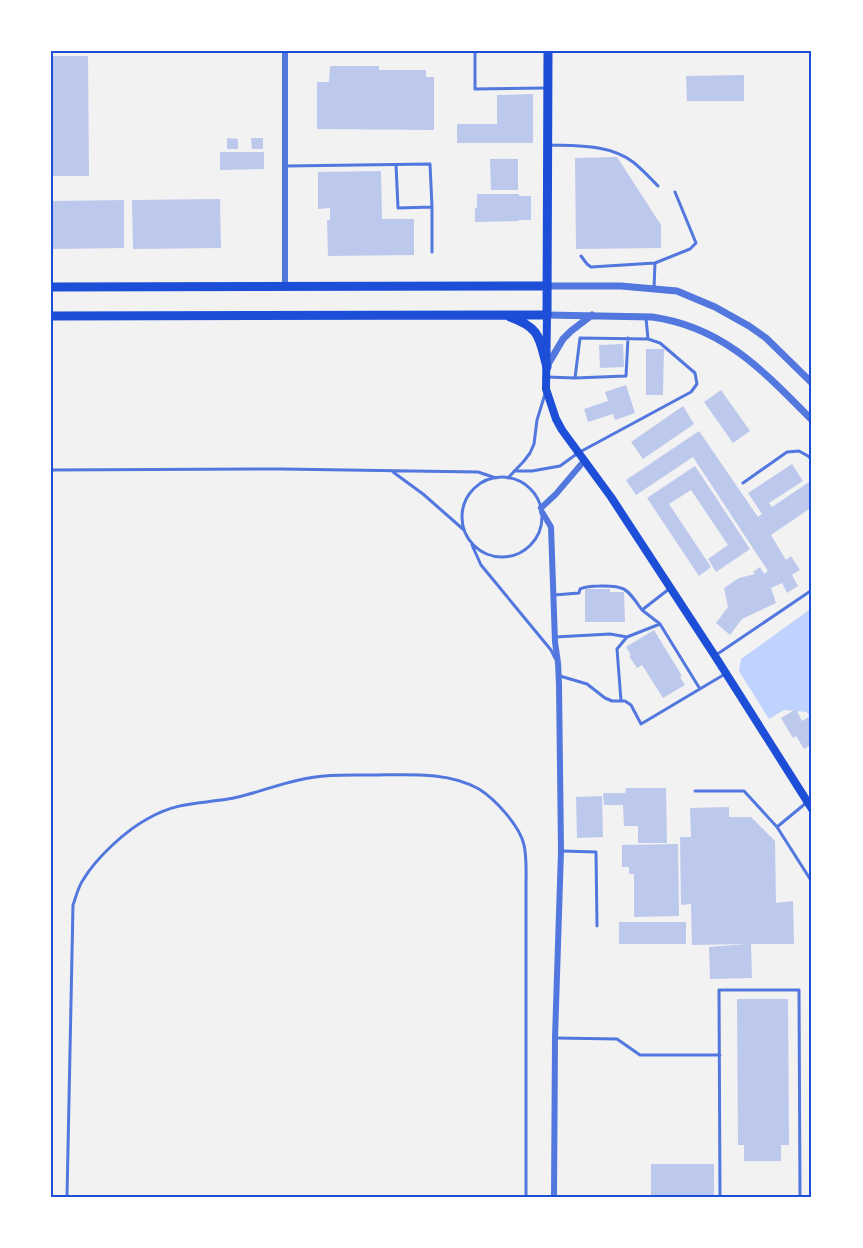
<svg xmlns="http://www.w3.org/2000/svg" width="863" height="1248" viewBox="0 0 863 1248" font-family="'Roboto Condensed',sans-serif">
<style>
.water{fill:#bfd3fe}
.building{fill:#bdc9ec}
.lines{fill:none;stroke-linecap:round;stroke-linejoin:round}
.service{stroke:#5277de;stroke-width:3}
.minor{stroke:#5277de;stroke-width:6}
.tertiary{stroke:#5277de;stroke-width:7}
.secondary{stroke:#1d4ed8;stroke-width:8}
.primary{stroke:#1d4ed8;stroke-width:9}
.trunk{stroke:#1d4ed8;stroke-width:9}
.neatline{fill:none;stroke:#1d4ed8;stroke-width:2}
</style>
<rect width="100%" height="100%" fill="#f2f2f2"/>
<path class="water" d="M812,608V720L807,712L784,710L769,719L739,671L741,659Z"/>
<path class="building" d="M51,56H88L89,176H51Z
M330,66H379V70H426V77H434V130L317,129V82H329Z
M744,75V101H687L686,76Z
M533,94V143H457V124H497V95Z
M227,138L238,139V149H227Z
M251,138H263V149H252Z
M220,152H264V169L220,170Z
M617,157L661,225V248L576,249L575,158Z
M490,159H518V190H491Z
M381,171L382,219H414V255L328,256L327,220H330V208L318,209V172Z
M477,194H519V196H531V220H519V221L475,222V208H477Z
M220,199L221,248L133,249L132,200Z
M124,200V248L51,249V201Z
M623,344L624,367L600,368L599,345Z
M646,349H664L663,395H646Z
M626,385L635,413L615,420L613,414L588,422L584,409L608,401L605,392Z
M721,390L750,431L733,443L704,402Z
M683,406L694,424L643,459L631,442Z
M699,431L758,517L762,514L748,493L792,464L803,481L769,503L772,507L812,480V507L771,535L786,560L791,556L800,570L792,575L798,586L787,593L782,583L771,588L776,603L742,619L730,635L716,623L728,607L724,588L739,578L755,574L753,572L760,567L764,574L768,571L693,457L636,495L626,480Z
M695,466L750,549L716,572L708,559L728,545L691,490L669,504L711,567L699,576L647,498Z
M585,589H610V592H624L625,622H585Z
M654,630L682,676L680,677L685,685L663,698L642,665L637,668L629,656L631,655L626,647Z
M796,709L802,721L812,715V744L804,749L796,736L793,738L781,718Z
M626,788H666L667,843H638V826H624L623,805H604L603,793H625Z
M602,796L603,837L577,838L576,797Z
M729,807V817H751L775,841L776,903L793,901L794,944H751L752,978L710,979L709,947L746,944L692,945L691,904L681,905L680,837H691L690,808Z
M678,844L679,916L634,917V874H629V867H622V845Z
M619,922H686V944H619Z
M737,999H788L789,1145H781V1161H744V1145H738Z
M651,1164H714V1197H651Z"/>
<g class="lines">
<path class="service" d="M475,51V89L546,88
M549,145C578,146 609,144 633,162C642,169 650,178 658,186
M287,166L430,164L432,207L398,208L396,165
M432,207V252
M581,256L587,264L591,267L655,263
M654,288L655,263L690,249L696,243L675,192
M628,338L626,376L575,378L580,338L648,339L646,318
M547,377L575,378
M51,470L281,469L478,472L496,478
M514,471H532L560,466L578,453L691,392L697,384L695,373L660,343L648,339
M393,472L423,494L464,530
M462 517a40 40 0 1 1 80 0a40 40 0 1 1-80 0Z
M508,478L524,461L530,453L534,444L537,420L545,394
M743,483L787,452L799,451L808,456L812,460
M472,545L481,565L551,650L555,658
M554,595L579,593L580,589C587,586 592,586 599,586C626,585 627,589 642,610L669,589
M642,610L660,624
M555,637L610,634L627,637
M716,655L812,590
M560,676L587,684L605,698L612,701H625L631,705L641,724L725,674
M621,701L617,649L627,637L660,624L700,689
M695,791H744L777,827L812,882
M777,827L806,803
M562,851L596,852L597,926
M555,1038L617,1039L640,1055H720
M67,1197L73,905C76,897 78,887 83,880C96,858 126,830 149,818C177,802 198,804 228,799C252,795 275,785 299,780C322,774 347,775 371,775C407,775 447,771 479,789C495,799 520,826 524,845C527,858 526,873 526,886V1197
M720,1197L719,990H799L800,1197"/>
<path class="minor" d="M285,287V51
M541,508L556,494L584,461
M542,512L551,527L555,642L558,663L559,684L561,851L555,1038L554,1197"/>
<path class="tertiary" d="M547,286H621L677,291L715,307L749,326L766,338L812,383
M547,315L652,317C724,327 764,372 812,420
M547,366L563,339L571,331L592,315"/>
<path class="secondary" d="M547,315L546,389L556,419L562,430L611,497L715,656L812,809"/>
<path class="primary" d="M547,315L548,51"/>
<path class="trunk" d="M51,287L547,286
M51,316L547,315
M510,317C541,328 539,338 547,367"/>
</g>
<rect width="863" height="1248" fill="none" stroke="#ffffff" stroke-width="105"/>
<rect x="52" y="52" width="758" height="1144" class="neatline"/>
</svg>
